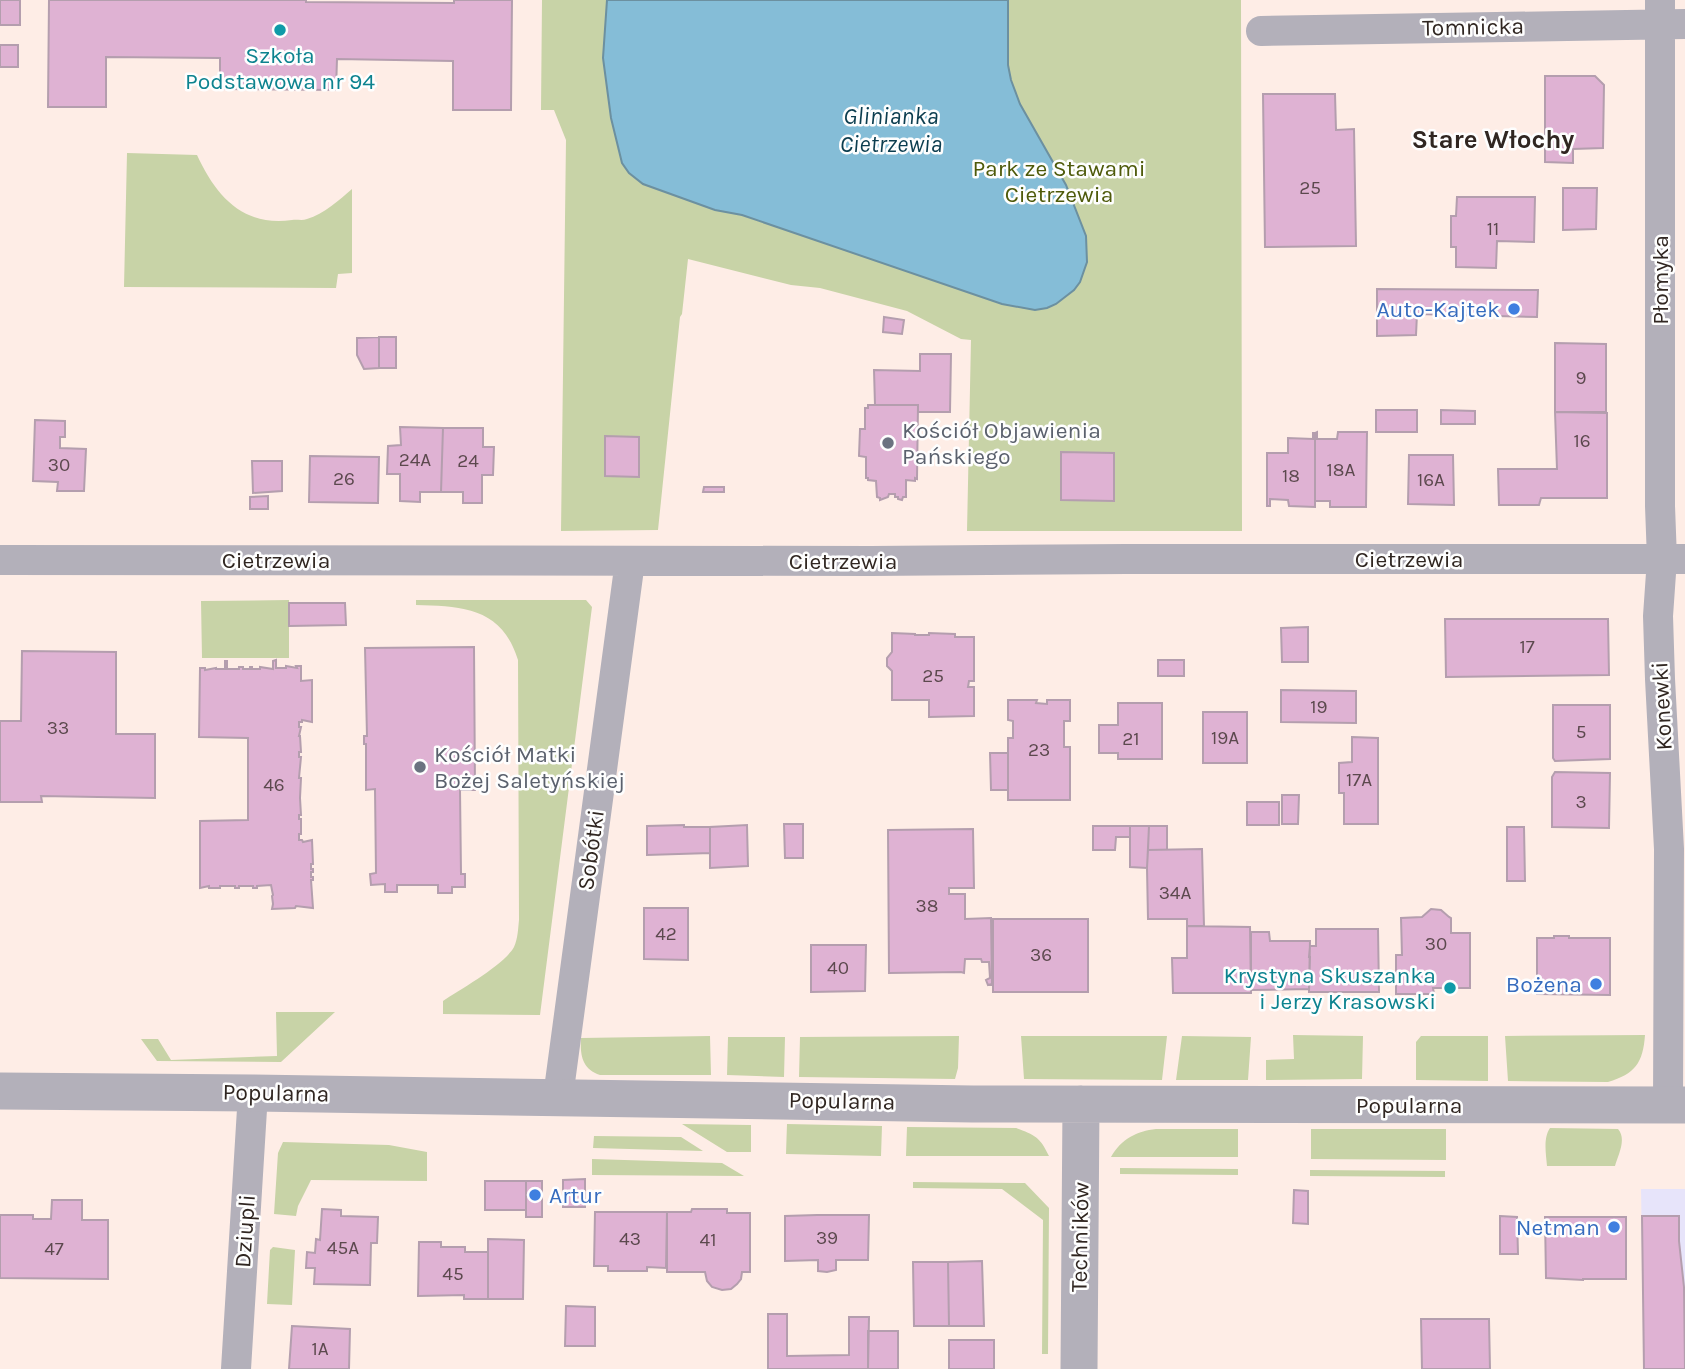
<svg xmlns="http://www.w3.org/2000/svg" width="1685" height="1369" viewBox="0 0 1685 1369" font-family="Karla,sans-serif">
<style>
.commercial{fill:#e7e4fa}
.green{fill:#c8d3a7}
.water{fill:#85bdd7;stroke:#6c90a0;stroke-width:2}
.building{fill:#dfb2d3;stroke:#b49eae;stroke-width:2}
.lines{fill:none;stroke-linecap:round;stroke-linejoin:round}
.minor{stroke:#b3b0ba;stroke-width:30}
.tertiary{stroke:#b3b0ba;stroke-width:37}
.culture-dot{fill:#0f9aa8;stroke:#fefefe;stroke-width:2.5}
.shop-dot{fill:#3f7fe0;stroke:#fefefe;stroke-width:2.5}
.worship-dot{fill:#6b7280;stroke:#fefefe;stroke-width:2.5}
.labels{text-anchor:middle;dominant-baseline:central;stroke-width:5;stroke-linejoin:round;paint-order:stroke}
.number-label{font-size:19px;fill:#5c494e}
.street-label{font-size:23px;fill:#302621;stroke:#fefefe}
.culture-label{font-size:23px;fill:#0d838f;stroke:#fefefe}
.park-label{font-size:23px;fill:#4e5a0a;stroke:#fefefe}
.shop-label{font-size:23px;fill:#366cbe;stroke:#fefefe;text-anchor:end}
.worship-label{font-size:23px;fill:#5b616d;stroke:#fefefe;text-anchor:start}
.water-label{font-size:24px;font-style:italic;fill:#0b3d4f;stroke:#fefefe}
.quarter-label{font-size:26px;font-weight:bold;fill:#302621;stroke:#fefefe}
</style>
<rect width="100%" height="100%" fill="#feede6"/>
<path class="commercial" d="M1641,1189H1685V1369H1644Z"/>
<path class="green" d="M542,0H1241L1242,531H967L971,340L961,339L907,311L820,288L791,285L688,259L682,314L680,317L658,530L561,531L566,140L554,110H541Z
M127,153L197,155C216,196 243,227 292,220C297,219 302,221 307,219C324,214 339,200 352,189V273L338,274L336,288L124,287Z
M289,600V658H202L201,601Z
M416,600H586L592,607L540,1015L443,1014V1001C462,988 504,965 514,947C518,938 518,929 519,920L518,660C502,608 463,606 416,605Z
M276,1012H335L281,1062L157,1061L141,1039H158L171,1060L277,1056Z
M1293,1035L1363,1036L1362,1079L1266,1080V1060L1294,1059Z
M1645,1035C1643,1063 1635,1074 1608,1082L1508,1081L1505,1036Z
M710,1036L711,1075H600C582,1069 580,1055 581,1038Z
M959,1036L958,1068L955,1079L799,1077L800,1037Z
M1021,1036H1167L1162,1080L1024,1079Z
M1182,1036L1251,1037L1248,1080H1176Z
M1421,1036H1488V1081L1416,1080V1042Z
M728,1037H785L784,1077L727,1075Z
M682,1124L751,1125V1152H727Z
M787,1124L882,1126L881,1156L786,1154Z
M907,1127L1016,1128C1035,1135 1040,1137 1049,1156H906Z
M1550,1128L1618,1129C1627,1139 1618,1155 1615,1166H1547C1546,1154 1543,1138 1550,1128Z
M1156,1129H1238V1157H1111C1121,1139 1137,1131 1156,1129Z
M1311,1129H1446V1160L1311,1159Z
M594,1136L681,1137L703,1151L593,1148Z
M283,1142L389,1145L427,1152V1181L311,1180L298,1206L296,1216L274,1214L278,1153Z
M592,1159L722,1163L744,1176L592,1175Z
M1120,1168L1238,1169V1175L1120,1174Z
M1310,1170L1445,1171V1177L1310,1176Z
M913,1182L1025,1183L1049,1208L1048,1354H1042L1043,1220L1002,1189L913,1188Z
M273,1247L295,1250L292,1305L267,1304L270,1250Z"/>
<path class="water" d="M607,0H1008V65L1011,80L1020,104L1066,185L1086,236L1087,262L1080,282L1074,290L1056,304L1047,308L1035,310L1002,304L742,215L715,210L643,184L629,173L622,163L611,118L603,58Z"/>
<path class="building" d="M0,0H20V25H0Z
M49,0H306V2L454,3V0H512L511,110H453V61L337,59L336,90L220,89V58L106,57V107H48Z
M0,45H18V67H0Z
M1545,76H1595L1604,85L1603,148L1573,149V163L1545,162Z
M1263,94H1335L1336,130L1354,129L1356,246L1265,247Z
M1563,188H1597L1596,229L1563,230Z
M1457,197H1535L1534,242L1497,241L1496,268L1456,267V247H1451V216H1456Z
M1377,289L1538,290L1537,317L1417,314L1416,335L1377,336Z
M884,317L904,320L902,334L883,332Z
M379,337V368L364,369L357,355V338Z
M379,337H396V368H379Z
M1555,343L1606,344V412H1555Z
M920,354H951L950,412H918V405H875L874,370L920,371Z
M868,405H918L917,479L915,478V481L906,480V497H903L902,500L898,499V497H895V494H889L888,497L880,500V498L877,497L876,481L868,480V478H866V457L859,456L860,429H865V408H868Z
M1376,410H1417V432H1376Z
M1441,410L1475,411V424H1441Z
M1555,412L1607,413V498H1541L1539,505H1499L1498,469H1557Z
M35,420L65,421V437H60V448L86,449L84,491H57L58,482L33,481Z
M400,427L443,428L441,492H420V502L400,501V474H387L388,446L401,445Z
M443,428H483V447H494L493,475H482V503H463V492H441Z
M1317,432V439H1337L1338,432H1367L1366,507H1330V501H1315V433Z
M1313,433H1315V507L1289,506L1288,500L1270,499V506H1267V453H1288V438L1313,439Z
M605,436L639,437V477L605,476Z
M1061,452L1114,453V501L1061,500Z
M1409,455H1453L1454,505L1408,504Z
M310,456L379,457L378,503L309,502Z
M252,461H282V491L253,493Z
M704,487H724V492H703Z
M268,496V509H250V497Z
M289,603H345L346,625L289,626Z
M1445,619H1608L1609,675L1446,677Z
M1308,627V662H1282L1281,628Z
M892,633L915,634V635H929V633L955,634V637H974V681H969L968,687H974V716L929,717V700H892V671L887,666V658L892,652Z
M474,647L475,790H460L461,874H465V887H452V893H438V885H397V892H385V884L371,885L370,874L376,873L375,789L366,790V744H364V736H367L365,648Z
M22,651L116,652V734H155V798L41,796L42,802H0V721H21Z
M276,660V668H286V666L297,668L296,666H301V681L312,680V722L302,720V722H299V727H301L299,736H300L301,752H299V757H301L299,778H301L300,798L301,815H299V819H301V834H299V840H302L303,842L312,840L313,864H311V869H313V872H311V877H313V880H311L313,908L296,906L295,908L272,909L273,904L272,896L273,895L271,885L257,886V888H253V886H239V888H235V886H220V888H209V886L200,888V821L248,820V738L199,737L200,668H205V670L216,668V669H225V661H227V669H239V667H243V669H250V667H252V669H260V667L273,669V661Z
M1158,660H1184V676H1158Z
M1281,690L1356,691V723L1281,722Z
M1008,700H1037L1036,703L1047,704V700H1070V721H1064V747H1070V800H1008V738H1013V721L1008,720Z
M1118,703H1162V759H1118V753H1099V725H1118Z
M1553,705H1610V759L1555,761L1553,758Z
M1203,712H1247V763H1203Z
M1352,737L1378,738V824H1344V793H1339V763L1352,762Z
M990,753H1008V790H991Z
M1555,772L1610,773L1609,828L1552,827V777Z
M1282,795H1299L1298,824H1282Z
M1247,802H1279V825H1247Z
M784,824H803V858H785Z
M684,825V827H710V853L647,855V826Z
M747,825L748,866L710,868V827Z
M1093,826H1130V837H1116L1115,850H1093Z
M1130,826H1149L1147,868L1130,867Z
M1149,826H1167V850H1148Z
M1507,827H1524L1525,881H1507Z
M973,829L974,888H949V894H965V919L991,918L992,984L988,985L986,980L990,978L989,962H982L981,959H965L964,973L961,972L889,973L888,830Z
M1202,849L1204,926H1187V919H1148L1147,868L1148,850Z
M644,908H688V960L644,959Z
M1431,909L1441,910L1449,917L1451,918V933H1470V988H1433L1434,994H1396V955H1402L1401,918L1422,917Z
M993,919H1088V992H993Z
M1187,926L1250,927L1251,993H1173L1172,958H1187Z
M1316,929H1378L1379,992H1309L1310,957H1309L1310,946H1316Z
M1251,932H1269L1270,941H1310L1309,989L1251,990Z
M1554,936H1569V938H1610V995L1537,994V938H1554Z
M811,945H866L865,991L811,992Z
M585,1179V1207H563V1180Z
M485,1181H526V1210H485Z
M526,1181H542V1217H526Z
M1294,1190L1308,1191V1224L1293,1223Z
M52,1200H82V1220H108V1279L0,1278V1215H33V1219H51Z
M322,1209L341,1210V1216L378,1217L377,1243H371L370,1285L314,1284L315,1268H306L307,1252L315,1253L316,1239L320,1240Z
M692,1209H727V1213H750V1272H742L741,1279L737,1284L731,1289L722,1290L712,1287L707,1281L705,1272H667V1212H691Z
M595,1212H667L666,1268L647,1267V1271H608V1266H594Z
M817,1215H869L868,1260H836V1270L827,1272L818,1271V1260L785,1261V1216Z
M1500,1216L1517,1217L1518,1254H1500Z
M1642,1216H1679V1241L1684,1287L1685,1369H1644Z
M1545,1217H1626V1279H1583V1280L1546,1278Z
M488,1239L524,1240L523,1299H488Z
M419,1242H441V1247H465V1252H488V1299H464V1295L418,1296Z
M982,1261L984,1326H949L948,1262Z
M913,1262H948L949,1326H914Z
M566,1306L595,1307V1346H565Z
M768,1314H787V1356L849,1355V1317H869L868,1369H768Z
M1421,1319H1489L1490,1369H1422Z
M292,1326L350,1329L349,1369H289Z
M868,1331H898V1369H868Z
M949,1340H994V1369H949Z"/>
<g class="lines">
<path class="minor" d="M1660,0V506L1662,559L1658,616L1660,679L1669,849L1668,1105
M1261,31L1685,24
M0,560L871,561L1126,559H1685
M558,1097L630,561
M236,1369L253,1093"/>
<path class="tertiary" d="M0,1091L253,1093L973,1104L1685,1105
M1079,1369L1081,1104"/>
</g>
<g class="culture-dot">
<circle cx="280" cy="30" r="7"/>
<circle cx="1450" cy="988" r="7"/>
</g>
<g class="shop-dot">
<circle cx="1514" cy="309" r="7"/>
<circle cx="1596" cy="984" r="7"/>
<circle cx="535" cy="1195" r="7"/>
<circle cx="1614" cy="1227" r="7"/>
</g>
<g class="worship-dot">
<circle cx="888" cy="443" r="7"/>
<circle cx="420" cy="767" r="7"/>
</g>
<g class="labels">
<g class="number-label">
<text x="1310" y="188">25</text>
<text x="1493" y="229">11</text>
<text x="1581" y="378">9</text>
<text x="1582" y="441">16</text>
<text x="415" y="460">24A</text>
<text x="468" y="461">24</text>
<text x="59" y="465">30</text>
<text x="1341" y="470">18A</text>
<text x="1291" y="476">18</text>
<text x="344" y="479">26</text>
<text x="1431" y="480">16A</text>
<text x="1527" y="647">17</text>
<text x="933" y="676">25</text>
<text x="1319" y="707">19</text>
<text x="58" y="728">33</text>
<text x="1581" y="732">5</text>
<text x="1225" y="738">19A</text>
<text x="1131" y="739">21</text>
<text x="1039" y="750">23</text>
<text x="1359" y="780">17A</text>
<text x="274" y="785">46</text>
<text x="1581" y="802">3</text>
<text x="1175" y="893">34A</text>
<text x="927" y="906">38</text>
<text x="666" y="934">42</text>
<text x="1436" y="944">30</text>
<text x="1041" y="955">36</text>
<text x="838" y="968">40</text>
<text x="827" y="1238">39</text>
<text x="630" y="1239">43</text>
<text x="708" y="1240">41</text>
<text x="343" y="1248">45A</text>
<text x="54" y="1249">47</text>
<text x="453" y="1274">45</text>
<text x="320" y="1349">1A</text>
</g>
<g class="street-label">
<text transform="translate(1473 27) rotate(-1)">Tomnicka</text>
<text transform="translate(1660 280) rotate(-90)">Płomyka</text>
<text x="1409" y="559">Cietrzewia</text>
<text x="276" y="560">Cietrzewia</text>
<text x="843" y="561">Cietrzewia</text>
<text transform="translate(1662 706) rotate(-93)">Konewki</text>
<text transform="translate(591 850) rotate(-82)">Sobótki</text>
<text transform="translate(276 1093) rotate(1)">Popularna</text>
<text transform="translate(842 1101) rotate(1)">Popularna</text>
<text x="1409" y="1105">Popularna</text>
<text transform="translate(245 1231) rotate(-86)">Dziupli</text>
<text transform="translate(1080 1237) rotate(-89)">Techników</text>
</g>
<g class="culture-label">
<text x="280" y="55">Szkoła<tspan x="280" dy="26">Podstawowa nr 94</tspan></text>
<text x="1436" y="975" text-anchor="end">Krystyna Skuszanka<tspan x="1436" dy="26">i Jerzy Krasowski</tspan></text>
</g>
<g class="park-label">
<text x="1059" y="168">Park ze Stawami<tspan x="1059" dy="26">Cietrzewia</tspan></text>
</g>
<g class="shop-label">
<text x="1500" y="309">Auto-Kajtek</text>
<text x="1582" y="984">Bożena</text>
<text x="549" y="1195" text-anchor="start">Artur</text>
<text x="1600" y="1227">Netman</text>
</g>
<g class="worship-label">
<text x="902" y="430">Kościół Objawienia<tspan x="902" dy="26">Pańskiego</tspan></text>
<text x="434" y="754">Kościół Matki<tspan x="434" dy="26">Bożej Saletyńskiej</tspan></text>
</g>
<g class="water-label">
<text x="891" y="116">Glinianka<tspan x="891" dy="28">Cietrzewia</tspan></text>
</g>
<g class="quarter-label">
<text x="1493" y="139">Stare Włochy</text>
</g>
</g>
</svg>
